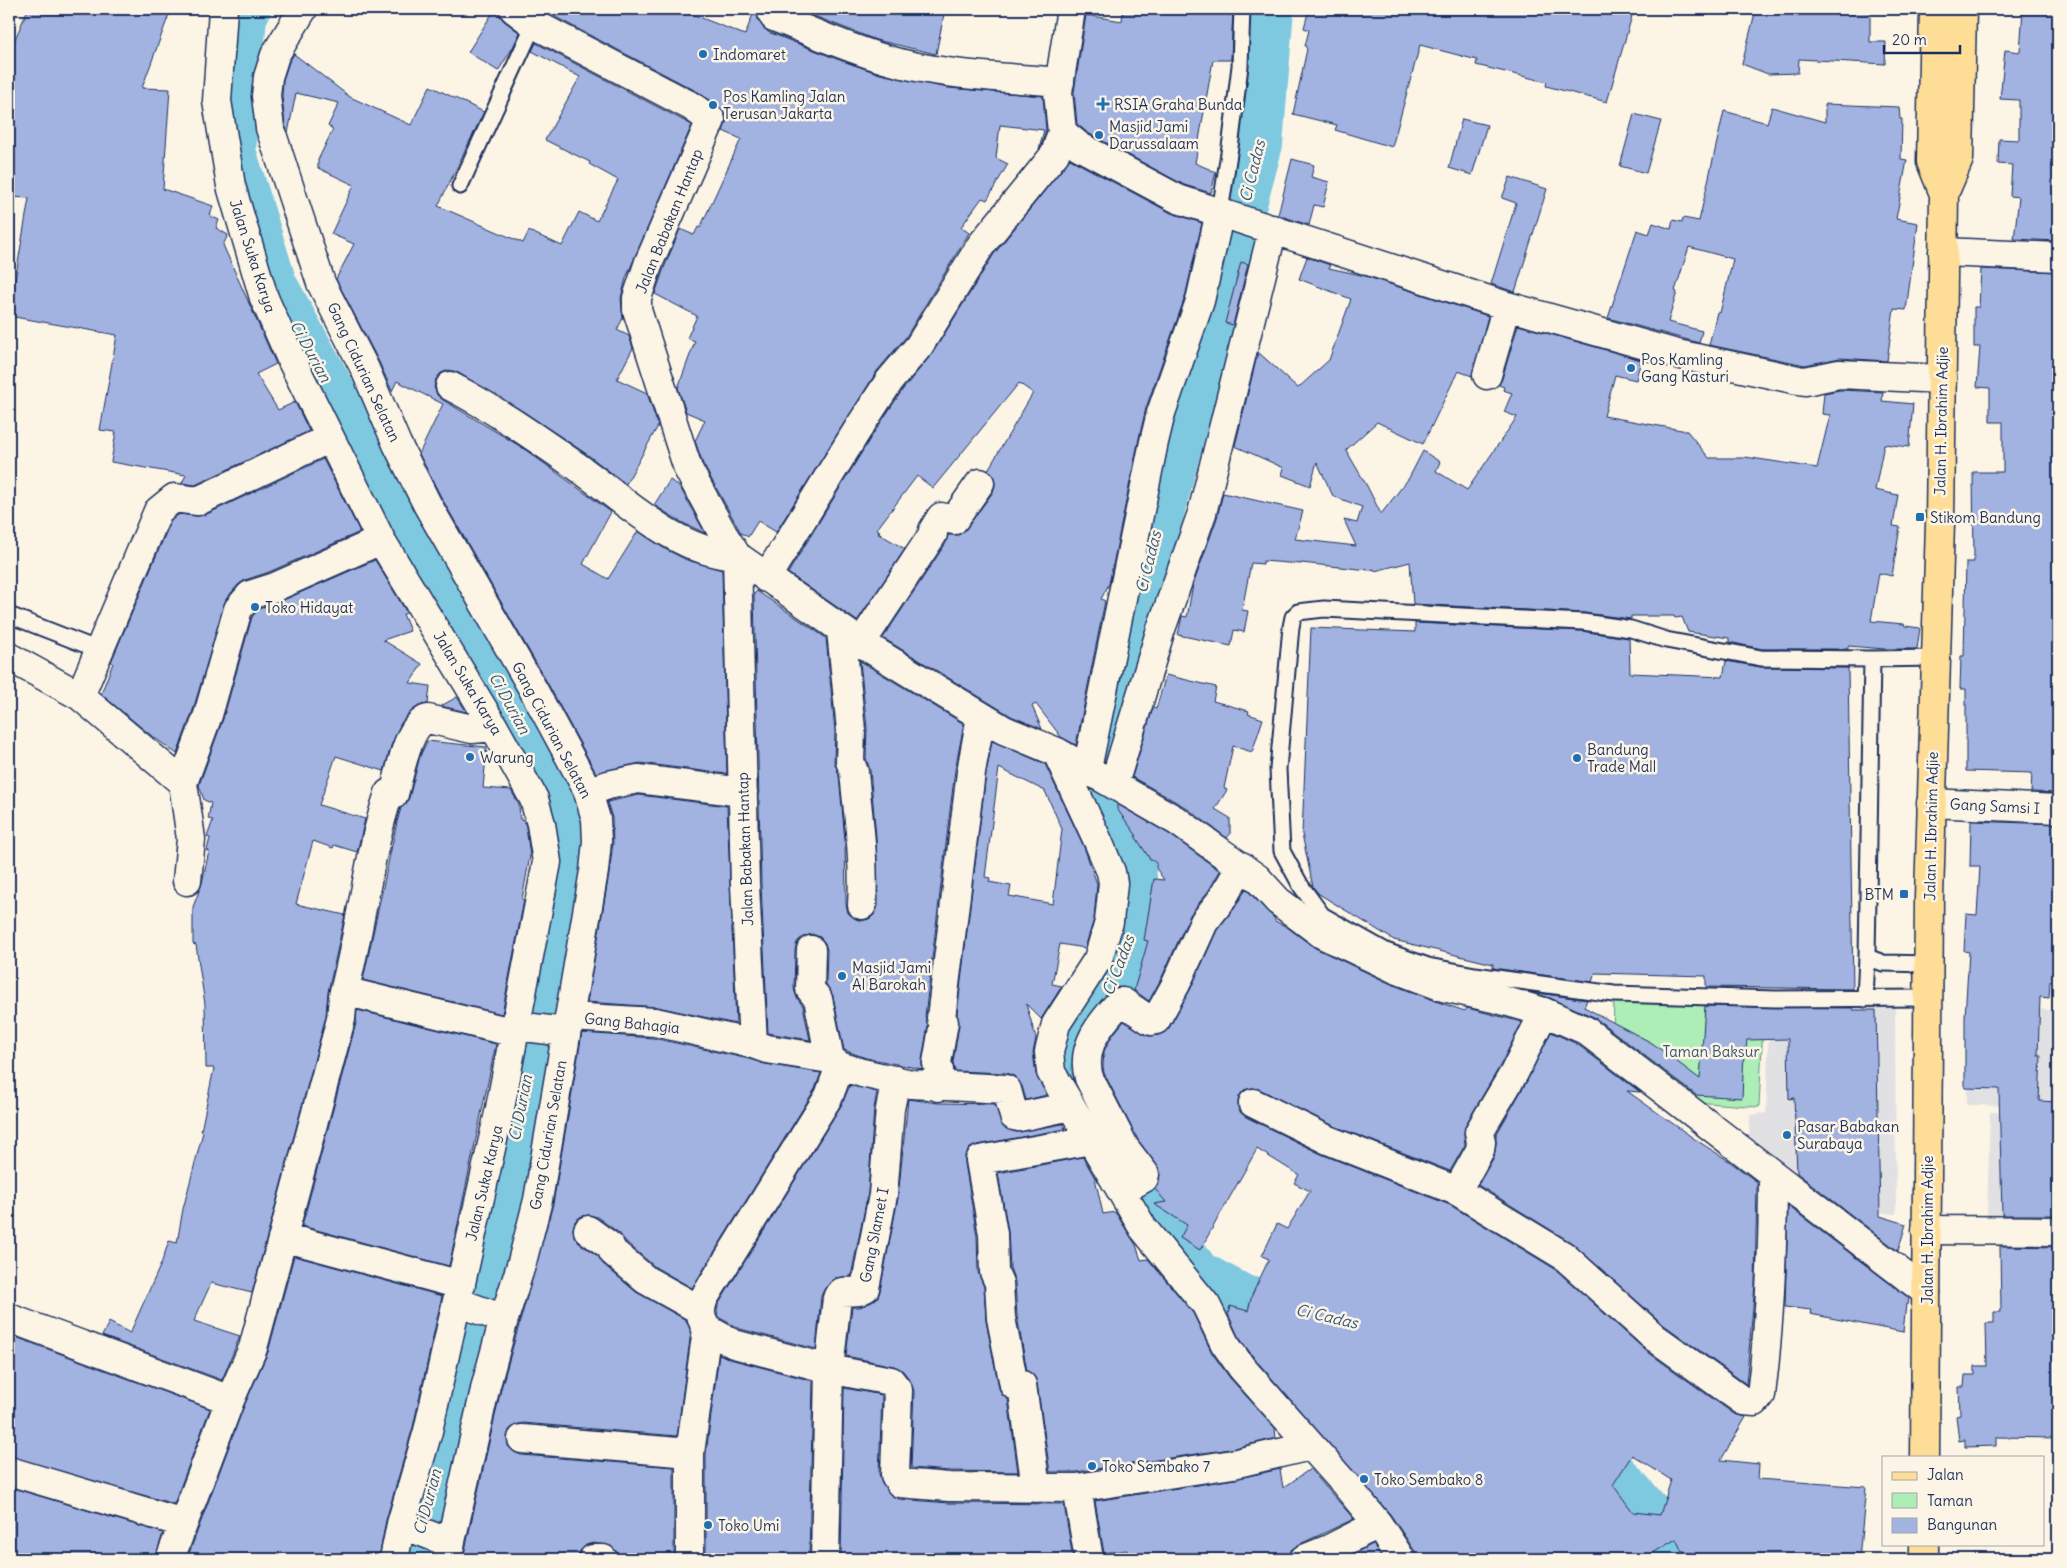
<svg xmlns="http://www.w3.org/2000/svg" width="2067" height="1568" viewBox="0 0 2067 1568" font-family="Delius,sans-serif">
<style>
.built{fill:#e1e1e4}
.green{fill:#adeeb6;stroke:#648e8a}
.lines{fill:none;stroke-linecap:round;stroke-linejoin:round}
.river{stroke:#7fc9e0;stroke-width:46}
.building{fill:#a2b3e2;stroke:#1b2f5e;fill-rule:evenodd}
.service-casing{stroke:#1b2f5e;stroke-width:19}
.minor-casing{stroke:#1b2f5e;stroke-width:31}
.primary-casing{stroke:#1b2f5e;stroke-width:31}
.service{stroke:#fcf5e5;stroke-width:15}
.minor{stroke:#fcf5e5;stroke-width:28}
.primary{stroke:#fedd96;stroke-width:28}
.poi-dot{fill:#1f6fb2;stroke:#fcf5e5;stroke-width:2}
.labels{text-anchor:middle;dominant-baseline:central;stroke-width:5;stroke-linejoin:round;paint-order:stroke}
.poi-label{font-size:15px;fill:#1b2f5e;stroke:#fcf5e5;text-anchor:start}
.street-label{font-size:15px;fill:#1b2f5e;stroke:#fcf5e5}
.park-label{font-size:15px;fill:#385570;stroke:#fcf5e5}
.water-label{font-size:16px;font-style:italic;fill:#34567e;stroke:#fcf5e5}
</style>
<rect width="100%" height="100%" fill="#fcf5e5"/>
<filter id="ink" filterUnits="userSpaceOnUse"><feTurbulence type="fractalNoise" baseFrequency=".02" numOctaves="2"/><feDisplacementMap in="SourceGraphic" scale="10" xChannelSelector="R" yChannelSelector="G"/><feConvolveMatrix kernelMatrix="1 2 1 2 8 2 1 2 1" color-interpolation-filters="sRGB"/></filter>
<g filter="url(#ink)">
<path class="built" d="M1770,990L1895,993L1896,1214L1828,1208L1749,1136L1750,1115L1766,1113Z
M1968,1008L2058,1010V1107L1967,1105Z
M1990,1112L2058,1113V1221L1987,1217Z"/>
<path class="green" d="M1614,998L1764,1004L1759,1107L1695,1102L1613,1035Z"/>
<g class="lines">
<path class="river" d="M248,9L244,16L233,151L274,284L373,465L532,743L567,853L494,1246L412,1559
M1271,9L1260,144L1147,565L1096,783L1095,786L1128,847L1134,877L1132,930L1110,994L1071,1047L1080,1085L1125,1167L1197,1273L1244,1298L1314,1313
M1573,1432L1589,1445L1647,1511L1663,1559"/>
</g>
<path class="building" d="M28,9H171L142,88L170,89L163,189L213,206L210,216L219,220L216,228L228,235L223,245L276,364L256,374L278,410L295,402L309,431L195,485L182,483L186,475L111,462L116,432L100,430L117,335L9,316L29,198L9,197V53Z
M495,9H499L500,16L504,21L520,33L512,49L498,71L468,52Z
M540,9H679L745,35L755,9H757L758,20L768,32L837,59L880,74L948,88L1043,96L1046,130L1041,146L1039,149L1044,130L1000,125L996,158L1008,164L987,200L982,198L961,227L969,233L906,337L877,371L776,532L758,521L748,537L741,533L703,464L695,441L705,420L686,412L678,388L695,341L687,338L697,316L655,294L664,268L680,229L694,235L698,227L700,228L741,139L723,131L727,120L724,112L700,93Z
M796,9H945L936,54L876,40Z
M1123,9H1233L1231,60H1213L1195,163L1216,172L1211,193L1184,185L1088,133L1077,124L1074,92L1086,15L1122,21Z
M1309,9H1326L1346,14L1348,9H1634L1607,102L1546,86L1547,82L1476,65L1477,60L1420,45L1392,147L1335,130L1337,125L1293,114L1307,49L1305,46L1309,30L1304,28Z
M1756,9H1870V42H1886L1885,64L1799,59L1798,73L1768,74L1742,64Z
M2023,9H2058V241L2014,239L2019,197L2010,196L2012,165L1998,164L1999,139L2019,140V100L2000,99L2005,50L2020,52Z
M536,43L692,125L626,278L621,298L623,318L617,330L629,336L633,348L617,379L647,393L658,426L626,484L588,455L524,412L457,372L449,370L441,373L436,379L434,387L437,395L443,400L523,448L611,512L583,564L608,579L638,531L665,549L687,560L722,570L727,774L640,763L596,773L548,684L441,497L419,454L443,404L397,381L392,391L379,362L336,279L354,244L331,234L354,185L318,168V160L333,129L328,126L339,103L296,93L288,133L285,125L282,96L283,80L289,62L294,54L350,97L411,125L430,86L484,112L438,206L523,243L529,231L562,246L579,212L597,221L618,180L589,164L590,162L545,140L580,77L532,51Z
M1825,104L1899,107L1900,119H1902L1901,159L1907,160L1896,219L1918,223L1906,310L1894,309L1887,361L1840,358L1805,365L1709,345L1717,312L1720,313L1733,259L1689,247L1675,291L1677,292L1668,322L1702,331L1699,343L1608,318L1637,230L1649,234L1653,223L1671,229L1673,220L1682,222L1683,218L1699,221L1724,111L1767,123L1772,107L1825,122Z
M1634,114L1661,121L1646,173L1620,166Z
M1462,119L1487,125L1472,175L1449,168Z
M1070,159L1171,213L1202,223L1185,297L1146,408L1139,438L1109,584L1101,599L1105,601L1076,745L1061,737L1036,704L1032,706L1042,729L1011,716L883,638L946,543L948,535H959L966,529L993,492L995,485L994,477L988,470L1033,393L1019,383L933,488L917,476L877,529L880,531L878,533L905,549L857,621L788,573L871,437L903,389L932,354L994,254Z
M1292,159L1314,165L1311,177L1329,182L1323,207L1314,205L1309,225L1278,215Z
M1510,177L1547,189L1515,292L1491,284L1516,203L1502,198Z
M1307,257L1330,265L1329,268L1365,276L1488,316L1472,376L1458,371L1423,444L1377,422L1346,450L1367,486L1381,514L1409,478L1423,451L1440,462L1436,471L1467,490L1517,417L1504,412L1512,393L1503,390L1504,387L1499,385L1502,379L1518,325L1641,360L1636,380L1615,375L1604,416L1687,431L1709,458H1744L1745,457L1817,468L1830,415L1822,414L1824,393L1840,390L1883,392L1882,401L1913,404L1909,447L1884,444L1875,490L1898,495L1893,526L1900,527L1892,576L1879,573L1871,621L1904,624L1905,626L1920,628L1917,649H1885L1848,646V649H1762L1729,642V638L1688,632L1682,617L1675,618L1674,616H1631V619L1584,613L1413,604L1410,562L1375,571L1374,569L1369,570L1301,563V564L1263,561V564L1251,563L1242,610L1248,611L1244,632L1234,630L1231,646L1178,635L1182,616L1187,617L1193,585L1217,518L1223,493L1303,511L1295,539L1356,546L1344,520L1357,523L1362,507L1333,496L1317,462L1310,486L1282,475L1284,468L1235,446L1258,352L1298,388L1329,360L1351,299L1299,279Z
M1241,262L1248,264L1233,325L1225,323Z
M1981,269L2058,272V665H2056L2058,793L2031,792L2032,773L1966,771V689H1960L1961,656H1964L1966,562H1974L1973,472H2003V422H1990V388L1977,387L1980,347H1974V307H1979Z
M323,459L360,532L269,572L245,580L238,585L226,599L193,710L177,754L148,733L101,694L113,663L111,662L171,521L179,514L196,516L205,515Z
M670,480L680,487L705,533L681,522L654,505Z
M375,560L407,613L403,614L410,631L383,640L422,664L410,683L430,686L428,704L420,705L413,710L401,723L391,746L384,771L336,756L319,805L365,819L357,852L334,845L333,848L313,841L296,904L345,915L328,992L326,1016L252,1293L211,1283L194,1321L240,1336L222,1380L102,1336L109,1322L130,1333L161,1264L169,1241L177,1243L183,1209L203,1132L201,1131L214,1068H206L205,1004L196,945L193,944V907L202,883L209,851L207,850L210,838L207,837L213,820L208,819L211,803L204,800L199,785L223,719L252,617L259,609L281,601Z
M757,591L826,638L835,731L834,761L839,775L845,840L846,904L848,913L854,918L861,921L869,919L875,914L878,906V889L876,837L870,770L866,758L867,728L860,661L964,724L955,770L925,1016L928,1025L922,1060V1069L866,1058L844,1050L833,996L826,984L827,950L825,943L820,937L812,934L803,937L797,942L795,950L794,989L797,998L803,1006L810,1040L768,1033L761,884L754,594Z
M1415,623L1582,631L1629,638L1630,673L1723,677L1726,661L1761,667L1848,668L1853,989L1706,987V976L1595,973L1592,982L1493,968V964L1394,940L1319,894L1313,887L1302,834L1311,628L1415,632Z
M1166,675L1216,687L1213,701L1249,711L1248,714L1263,719L1252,752L1233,746L1224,788L1227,790L1215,809L1230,818V834L1227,838L1185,807L1132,777L1153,708L1156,709Z
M457,697L467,712L441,706Z
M427,741L487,747L483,788L511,790L519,805L520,819L524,820L526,827L530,856L522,899L524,900L502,1014L363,980L397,822L401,808L406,804L409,798L420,756Z
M992,741L1045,764L1084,847L1097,884L1094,919L1085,948L1060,944L1052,984L1062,986L1041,1019L1026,1004L1036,1038L1033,1053L1036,1074L1047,1095L1026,1100L1022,1086L1014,1076L1006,1073L955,1071L953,1062L959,1025L957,1014L986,774ZM999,768L1045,791L1062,829L1053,904L1009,896L1011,886L989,882L990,878L985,877Z
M639,795L727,806L736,1024L658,1007L587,1002L609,874L613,843L612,818L607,802Z
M1117,804L1169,834L1220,871L1209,890L1190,915L1162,977L1149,1001L1134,990L1148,941L1144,940L1154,879L1164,880L1156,868V863L1150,859L1135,836H1137L1117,809Z
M1971,821L2058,824V981H2050L2049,998L2040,997L2038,1055H2041L2039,1101L2058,1102V1215H2002L1999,1089L1965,1088V1017L1969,952L1964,951L1966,914L1977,915L1980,866H1970Z
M1246,889L1275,919V921L1287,927L1315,948L1391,984L1438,1002L1465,1011L1467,1008L1522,1022L1500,1066L1466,1124L1464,1134L1465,1145L1450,1171L1334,1126L1259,1089L1252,1088L1244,1090L1239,1096L1238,1104L1240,1112L1246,1117L1321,1154L1450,1205L1555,1269L1645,1350L1734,1414L1746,1417L1721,1460L1759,1464L1758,1479L1866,1487L1859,1559H1702V1554L1682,1552L1676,1539L1643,1559H1416L1414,1550L1390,1514L1254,1358L1238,1336L1228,1314L1230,1306L1248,1311L1252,1295L1269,1259L1262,1256L1277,1224L1287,1229L1310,1191L1294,1183L1299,1175L1257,1149L1200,1250L1180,1238L1187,1225L1154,1204L1166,1202L1155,1189L1159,1182L1160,1170L1138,1140L1104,1073L1103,1066L1104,1051L1112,1036L1124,1021L1148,1036L1159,1035L1169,1028L1190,990L1217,930L1234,909ZM1632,1455L1671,1480L1660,1515L1633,1512L1613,1485Z
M1531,992L1587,1000L1584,1007L1652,1043L1700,1079L1705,1006L1853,1008V1010H1876L1880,1216L1906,1224L1898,1251L1797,1173L1794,1098L1789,1099L1788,1039L1747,1040L1746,1050H1744L1742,1098L1696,1095L1594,1017L1550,998Z
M357,1010L496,1044L449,1266L302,1226L356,1023Z
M1551,1032L1577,1044L1640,1092L1627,1091L1696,1140L1729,1161L1757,1182L1755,1285L1746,1384L1664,1325L1572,1243L1478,1185L1494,1157L1496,1144V1135L1527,1081Z
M582,1033L653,1038L749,1059L765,1064L821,1073L815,1089L692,1288L655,1267L626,1242L619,1233L597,1217L590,1215L582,1216L575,1221L573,1228L574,1236L579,1243L598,1256L603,1264L636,1292L686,1320L691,1332L677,1436L523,1423L515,1425L509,1430L507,1437L508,1446L514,1452L521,1455L674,1467V1558L619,1559L617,1552L611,1546L593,1543L586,1545L580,1551L577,1559H463L501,1389L553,1204Z
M850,1085L877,1092L874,1108L868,1193L851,1276L835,1278L825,1288L821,1296L816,1349L740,1329L718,1317L717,1311L718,1305L842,1104Z
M908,1099L938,1103L995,1104L1003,1127L1016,1132L1063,1124L1065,1129L977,1145L970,1148L965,1155V1163L977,1236L978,1272L984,1287L986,1321L999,1388L1002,1395L1008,1399L1018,1472L950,1471L911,1468L914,1391L910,1380L903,1371L894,1366L846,1356L852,1307H860L872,1302L878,1297L880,1291L898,1198Z
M1083,1157L1095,1178L1103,1214L1115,1212L1136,1245L1141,1260L1148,1259L1193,1313L1212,1353L1230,1378L1275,1428L1276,1438L1230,1449L1076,1472H1050L1037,1383L1034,1376L1027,1371L1017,1316L1015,1282L1010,1268L1008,1231L998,1173Z
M1788,1206L1909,1298L1908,1304H1906L1903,1332L1810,1314L1811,1310L1785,1307Z
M2000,1246L2058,1247V1438L1996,1437V1446L1965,1447V1440L1959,1441L1956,1416L1960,1415L1959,1387H1964L1965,1375H1975V1366H1987L1986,1323H1994V1312H2001Z
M294,1256L442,1296L413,1427L386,1520L379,1558L187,1559L244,1406L268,1352Z
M18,1338L210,1409L174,1504L9,1456V1362Z
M719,1354L730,1359L813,1381L809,1558L784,1555V1559H706V1454Z
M844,1388L882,1395L879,1474L882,1483L892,1496L899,1499L949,1503L1064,1504L1073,1559H841Z
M1280,1469L1283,1488L1310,1469L1354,1519L1298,1545L1291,1550L1289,1559H1129L1127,1550L1104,1553L1095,1501L1235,1479Z
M9,1487L163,1533L155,1559H9Z
M1373,1544L1382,1559H1343Z"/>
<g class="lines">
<defs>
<path id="service" d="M460,186L534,24
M1220,212L1231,140L1240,66L1242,9
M9,615L86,645
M1872,659L1867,957L1883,963L1930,964
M1929,998L1775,999L1614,994L1475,975L1428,966L1386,951L1322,915L1301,886L1282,851L1278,769L1291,627L1293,617L1298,612L1324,609L1583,622L1631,629L1666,640L1761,658L1872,659L1936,658
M1865,999L1867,957"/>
<path id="minor" d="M223,9L217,101L231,186L264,298L291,359L381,540L494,727L534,799L541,824L547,862L500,1108L428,1431L401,1524L394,1559
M303,9L275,55L268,77L266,96L270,128L321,283L365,369L397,444L427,504L534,691L587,789L596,819L597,841L594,871L538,1200L522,1262L504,1319L486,1385L447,1559
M514,9L534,24L691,106L711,120L649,262L637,298V310L688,469L723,534L737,556L745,885L753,1044L767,1049L830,1059L840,1066L862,1073L911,1084L1005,1089L1007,1090L1014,1116L1019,1117L1071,1106
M773,9L772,13L774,17C810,31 847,48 885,59C941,76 1002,77 1060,82
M1062,132L1079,146L1178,199L1507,306L1677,354L1798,380L1805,381L1839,374L1942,379
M1943,252L2058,257
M1487,375L1507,306
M450,386C495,409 537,439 579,468C625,501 678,553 737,556L861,643L1004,730L1057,752L1177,821L1257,878L1278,901L1322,934L1398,970L1443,987L1498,999L1544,1012L1585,1030L1926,1292
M766,578L858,429L890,380L919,346L981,245L1055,154L1062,132L1058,92L1071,9
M841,630L851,730L850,761L854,772C858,816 865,861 862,905
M861,643L933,534V530L941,517L954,520L980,483
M9,657L80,696L183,783L191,839L187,881
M80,696L158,511L174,498L198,501L330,438
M1059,757L1098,841L1111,872L1113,883L1109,922L1098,959L1056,1024L1049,1052L1051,1072L1143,1228L1206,1305L1225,1344L1242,1368L1345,1484L1378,1524L1401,1559
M1087,769L1154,442L1161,413L1200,301L1220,212
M183,783L208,715L238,609L250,595L275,587L381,540
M1114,784L1161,629L1202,513L1273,229
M588,792L608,785L638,779L743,792
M1931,803L2058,809
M811,950L810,989L818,999L830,1059
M344,991L515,1033
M569,1017L655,1022L753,1044
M516,1026L566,1032
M938,1087L939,1070L937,1063L944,1022L941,1018L971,772L981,716
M1253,1103L1328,1140L1457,1191L1564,1256L1654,1337L1743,1401L1755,1402L1761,1395C1770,1322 1773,1250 1773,1176
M1121,1191L1144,1178L1145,1174L1125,1148L1089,1078C1080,1047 1100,1024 1120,1002H1123L1151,1021L1156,1020L1176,984L1204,922L1222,899L1241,866
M1457,1191L1480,1150L1481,1142L1479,1132L1514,1073L1544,1012
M588,1230L610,1246L613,1252L646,1280L700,1310
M1926,1230L2058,1231
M283,1237L461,1285
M457,1302L504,1319
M9,1318L230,1400
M707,1329L734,1344L829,1369L891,1381L898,1390L895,1475L900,1483L949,1487L1077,1488L1233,1464L1310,1446
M522,1439L690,1453
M9,1471L183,1523
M1036,1488L1022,1385H1014L1001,1318L999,1283L994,1272L993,1234L980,1160L1091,1140
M1077,1488L1089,1559
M401,1524L450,1543
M170,1559L230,1400L253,1348L341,1019L343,996C361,929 367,860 389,793L394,794C400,774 407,725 428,719L472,729L494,727
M593,1559H603
M690,1559V1453L707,1329C700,1318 699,1311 704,1298L829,1096L840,1066
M825,1559L829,1369L837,1298L842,1292L859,1291L865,1288L883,1195L890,1109L896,1080
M1304,1559L1329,1549L1378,1524"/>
<path id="primary" d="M1944,194L1959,159L1962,9
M1925,1457L1929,898L1940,523L1944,194L1931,162L1934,9
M1924,1559V1544"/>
</defs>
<use href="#service" class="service-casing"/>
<use href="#minor" class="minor-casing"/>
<use href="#primary" class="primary-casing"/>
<use href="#service" class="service"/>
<use href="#minor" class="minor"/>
<use href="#primary" class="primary"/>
</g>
</g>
<g class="poi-dot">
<circle cx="703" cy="54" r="5"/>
<path d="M1100.5 96.5h5v5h5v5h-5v5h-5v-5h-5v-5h5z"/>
<circle cx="713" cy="105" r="5"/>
<circle cx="1099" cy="135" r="5"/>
<circle cx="1631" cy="368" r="5"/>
<rect x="1915" y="512" width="10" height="10" rx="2.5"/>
<circle cx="255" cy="607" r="5"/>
<circle cx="470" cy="757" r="5"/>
<circle cx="1577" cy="758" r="5"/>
<rect x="1899" y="889" width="10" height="10" rx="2.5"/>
<circle cx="842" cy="976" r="5"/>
<circle cx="1787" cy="1135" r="5"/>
<circle cx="1092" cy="1466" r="5"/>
<circle cx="1364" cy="1479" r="5"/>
<circle cx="708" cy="1525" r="5"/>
</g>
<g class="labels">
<g class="poi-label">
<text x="713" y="54">Indomaret</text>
<text x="723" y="96">Pos Kamling Jalan<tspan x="723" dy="17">Terusan Jakarta</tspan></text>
<text x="1114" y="104">RSIA Graha Bunda</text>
<text x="1109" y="126">Masjid Jami<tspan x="1109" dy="17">Darussalaam</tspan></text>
<text x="1641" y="359">Pos Kamling<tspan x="1641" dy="17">Gang Kasturi</tspan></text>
<text x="1930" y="517">Stikom Bandung</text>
<text x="265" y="607">Toko Hidayat</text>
<text x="1587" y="749">Bandung<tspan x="1587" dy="17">Trade Mall</tspan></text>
<text x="480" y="757">Warung</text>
<text x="1894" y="894" text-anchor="end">BTM</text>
<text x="852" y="967">Masjid Jami<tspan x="852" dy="17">Al Barokah</tspan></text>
<text x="1797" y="1126">Pasar Babakan<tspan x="1797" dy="17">Surabaya</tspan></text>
<text x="1102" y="1466">Toko Sembako 7</text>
<text x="1374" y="1479">Toko Sembako 8</text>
<text x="718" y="1525">Toko Umi</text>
</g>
<g class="street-label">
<text transform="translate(669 221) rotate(-68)">Jalan Babakan Hantap</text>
<text transform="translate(253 256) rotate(72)">Jalan Suka Karya</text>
<text transform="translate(364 372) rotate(65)">Gang Cidurian Selatan</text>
<text transform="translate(1941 421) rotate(-89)">Jalan H. Ibrahim Adjie</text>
<text transform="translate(468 683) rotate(59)">Jalan Suka Karya</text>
<text transform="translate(552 730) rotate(62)">Gang Cidurian Selatan</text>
<text transform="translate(1995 806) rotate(3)">Gang Samsi I</text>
<text transform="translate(1931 826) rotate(-89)">Jalan H. Ibrahim Adjie</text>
<text transform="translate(745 849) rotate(-92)">Jalan Babakan Hantap</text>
<text transform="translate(632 1023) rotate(6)">Gang Bahagia</text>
<text transform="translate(548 1135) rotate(-80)">Gang Cidurian Selatan</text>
<text transform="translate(484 1183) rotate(-77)">Jalan Suka Karya</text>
<text transform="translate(1927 1230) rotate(-90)">Jalan H. Ibrahim Adjie</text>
<text transform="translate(874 1235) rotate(-79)">Gang Slamet I</text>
</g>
<g class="park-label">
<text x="1711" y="1051">Taman Baksur</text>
</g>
<g class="water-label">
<text transform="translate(1252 171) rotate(-76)">Ci Cadas</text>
<text transform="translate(311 351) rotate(61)">Ci Durian</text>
<text transform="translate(1148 562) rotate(-76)">Ci Cadas</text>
<text transform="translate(510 703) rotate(61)">Ci Durian</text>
<text transform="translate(1118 965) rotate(-69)">Ci Cadas</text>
<text transform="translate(520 1108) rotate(-79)">Ci Durian</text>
<text transform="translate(1327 1316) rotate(13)">Ci Cadas</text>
<text transform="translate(427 1502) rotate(-75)">Ci Durian</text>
</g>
</g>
<rect width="2067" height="1568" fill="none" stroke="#fcf5e5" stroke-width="30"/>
<rect x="15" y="15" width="2037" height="1538" fill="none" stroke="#1b2f5e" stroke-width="2" filter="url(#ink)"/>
<rect x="1882" y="1456" width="162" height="90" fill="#fcf5e5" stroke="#a2a6af"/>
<rect x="1892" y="1472" width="25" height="8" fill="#fedd96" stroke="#a2a6af"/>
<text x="1927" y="1480" font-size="15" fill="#1b2f5e">Jalan</text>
<rect x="1892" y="1493" width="25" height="15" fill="#adeeb6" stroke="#a2a6af"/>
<text x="1927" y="1506" font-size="15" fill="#1b2f5e">Taman</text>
<rect x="1892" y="1518" width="25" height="15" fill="#a2b3e2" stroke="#a2a6af"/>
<text x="1927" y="1530" font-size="15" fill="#1b2f5e">Bangunan</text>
<path d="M1884 45v8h76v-8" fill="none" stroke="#1b2f5e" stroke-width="2.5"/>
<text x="1892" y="45" font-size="15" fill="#1b2f5e" stroke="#fcf5e5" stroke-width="4" paint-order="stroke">20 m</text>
</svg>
